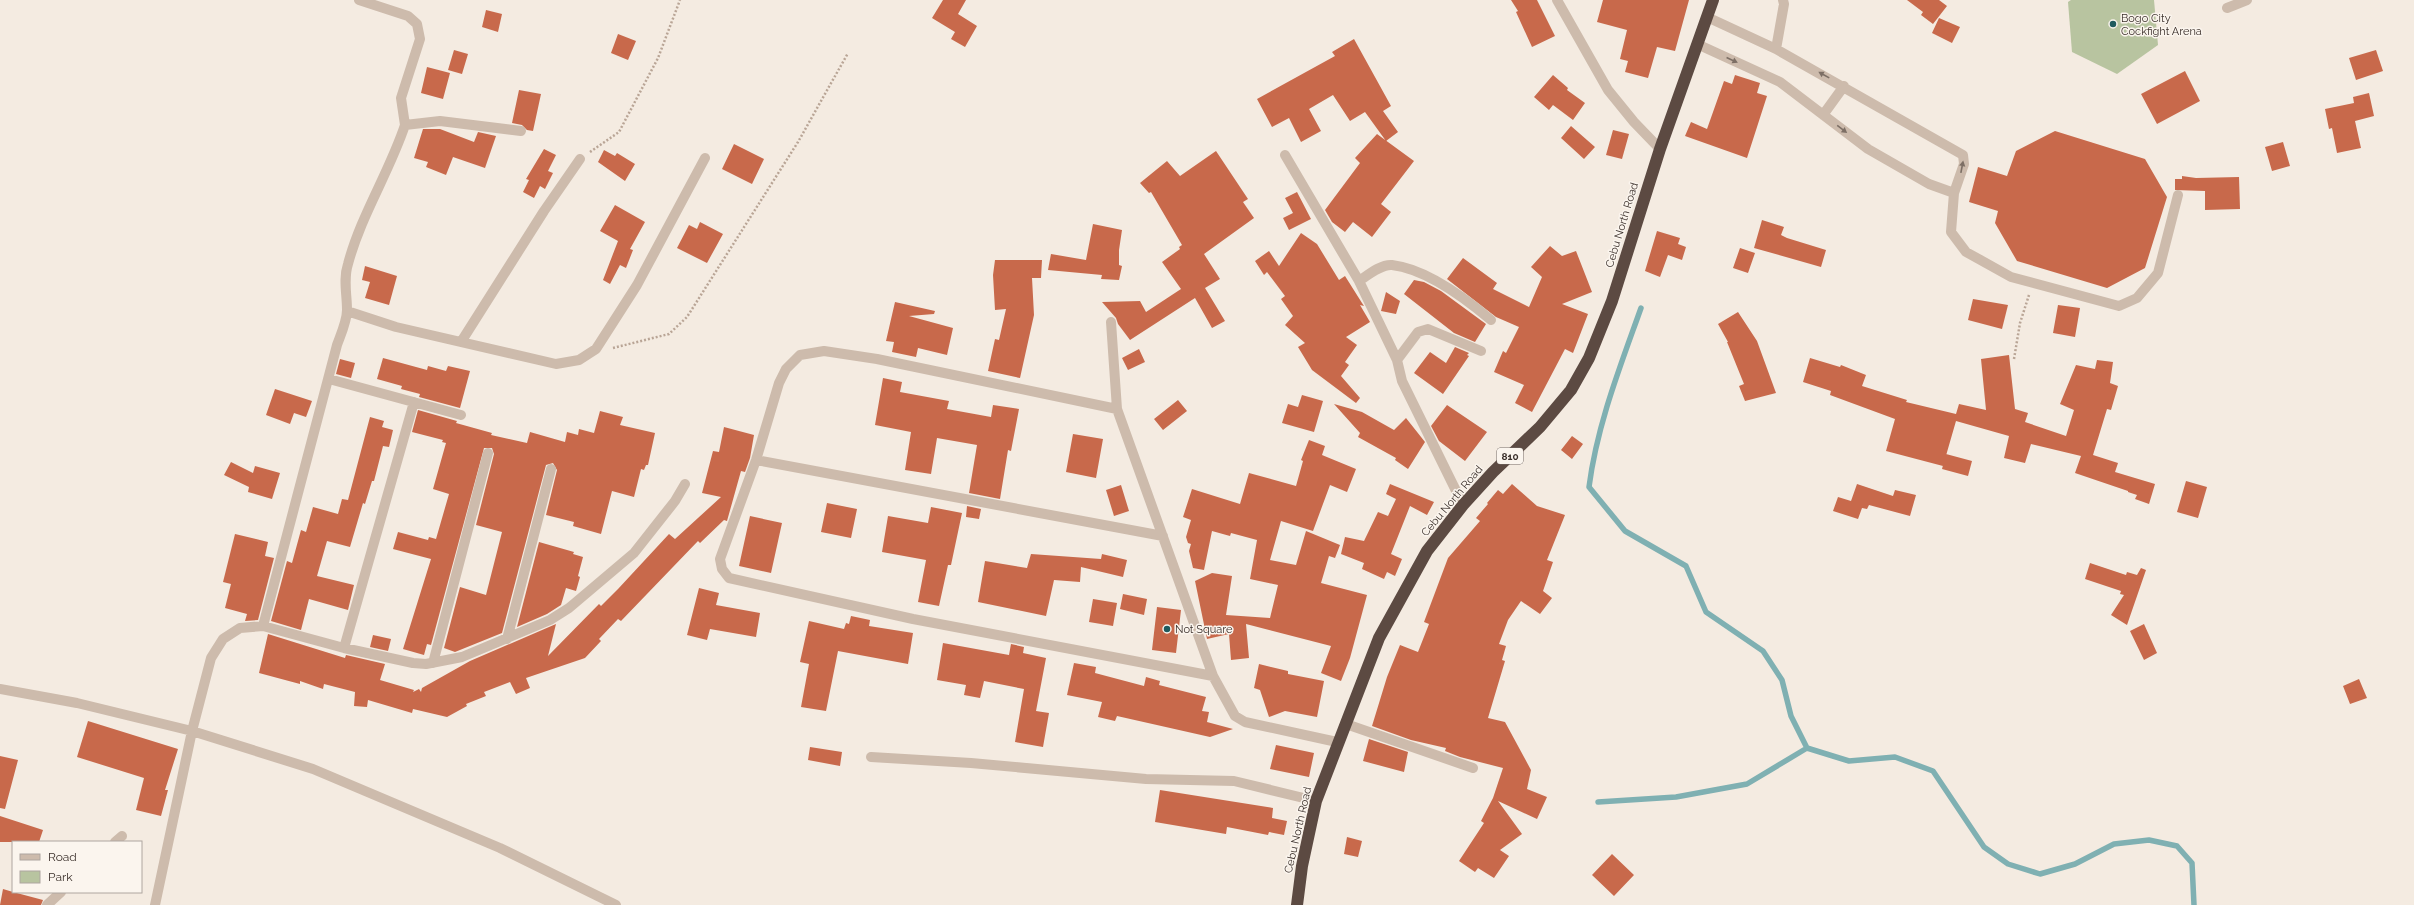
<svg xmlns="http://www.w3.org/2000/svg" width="2414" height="905" viewBox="0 0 2414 905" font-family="Raleway,sans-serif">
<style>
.green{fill:#b8c4a0}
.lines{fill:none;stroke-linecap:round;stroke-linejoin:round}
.stream{stroke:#7fb0b2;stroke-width:5.5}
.building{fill:#c8694b}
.path{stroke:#b9a596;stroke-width:2.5;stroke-dasharray:2 2;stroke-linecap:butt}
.minor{stroke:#cdbbac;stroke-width:10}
.highway{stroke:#5c4a42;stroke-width:12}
.oneway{fill:#7d6f65}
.poi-dot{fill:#1f5a5e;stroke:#fbf5ee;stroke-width:1.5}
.labels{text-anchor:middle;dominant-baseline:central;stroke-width:3;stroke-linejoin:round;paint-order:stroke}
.shield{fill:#fbf5ee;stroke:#756b66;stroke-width:1}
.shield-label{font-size:10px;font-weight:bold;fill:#3b302b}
.poi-label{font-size:11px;fill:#3b302b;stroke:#fbf5ee;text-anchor:start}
.street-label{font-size:11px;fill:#3b302b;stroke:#fbf5ee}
</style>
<rect width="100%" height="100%" fill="#f4ebe1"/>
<path class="green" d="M2071,0H2154L2158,45L2117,74L2072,52L2068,2Z"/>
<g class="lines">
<path class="stream" d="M1641,308C1620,367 1597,425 1589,487L1625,531L1686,566L1706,612L1763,651L1782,680L1791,716L1807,748L1849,761L1895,757L1933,771L1984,847L2008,864L2040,874L2075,864L2114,844L2149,840L2177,846L2192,863L2194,905
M1598,802L1676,797L1747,784L1807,748"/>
</g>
<path class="building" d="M943,0H966L958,14L977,26L965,47L951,39L955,32L932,18Z
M1511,0H1537L1555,36L1532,47L1516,12L1518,11Z
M1603,0H1689L1675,51L1657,47L1648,78L1625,72L1628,61L1620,59L1627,30L1597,22Z
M1907,0H1939L1947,6L1933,24L1921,15L1923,12Z
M486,10L502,14L498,32L482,27Z
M1939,18L1960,27L1952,43L1932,33Z
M618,34L636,41L628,60L611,53Z
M1354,39L1391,106L1383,111L1398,132L1386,141L1365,112L1350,121L1333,95L1309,109L1321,131L1301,142L1289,118L1272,127L1257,99L1335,56L1332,52Z
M454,50L468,54L462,74L448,70Z
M2376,50L2383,71L2356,80L2349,58Z
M427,67L450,73L443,99L421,93Z
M2185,71L2200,101L2157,124L2141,94Z
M1553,75L1568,88L1567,90L1585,103L1573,120L1553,105L1549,110L1534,97Z
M1735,75L1760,83L1757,93L1767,96L1747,158L1685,136L1691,122L1707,129L1724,81L1732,84Z
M519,90L541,94L533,131L527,130L522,125L512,123Z
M2369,93L2374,116L2355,121L2361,148L2337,153L2332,128L2329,129L2325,109L2354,103L2353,97Z
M1571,126L1595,147L1584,159L1561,138Z
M423,129H440L474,142L478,132L496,136L485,168L453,157L446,175L426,167L428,162L414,158Z
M1613,130L1629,134L1622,159L1606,155Z
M2055,131L2145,159L2167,197L2145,268L2107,288L2017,261L1995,223L1998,211L1969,202L1978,167L2007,176L2016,151Z
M1377,134L1414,161L1381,204L1391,212L1372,237L1353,222L1345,232L1332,222L1325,210L1360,163L1355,158Z
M2283,142L2290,166L2272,171L2265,147Z
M734,144L764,159L752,184L722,169Z
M544,149L556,155L548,171L553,173L545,189L540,186L534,198L523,192L529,180L526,179Z
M604,150L615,156L617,153L635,164L625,181L598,162Z
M1216,151L1248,199L1243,202L1254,218L1204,254L1220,279L1205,288L1225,321L1212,328L1195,298L1130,340L1118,324L1116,318L1102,302L1140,301L1146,312L1181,289L1162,262L1180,249L1179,247L1182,245L1151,192L1149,193L1140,183L1167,161L1180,176Z
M2182,176L2196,178L2239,177L2240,209L2205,210V191L2175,190V179H2182Z
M1297,192L1311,219L1289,230L1283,218L1293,213L1285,198Z
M615,205L645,222L630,249L633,250L626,268L620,265L610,284L603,280L618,241L600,231Z
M1762,220L1784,227L1781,235L1787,238L1826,250L1821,267L1754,248Z
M700,222L723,234L707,263L677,248L689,225L697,229Z
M1093,224L1122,230L1119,250V265L1122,266L1119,280L1101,279L1102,275L1048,270L1051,254L1086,260Z
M1657,231L1680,238L1678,244L1686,247L1682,260L1668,255L1660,277L1645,271Z
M1301,233L1317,244L1339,280L1345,276L1362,303L1364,306L1360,305L1370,322L1346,337L1357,345L1345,362L1349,365L1341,376L1360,398L1356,403L1312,370L1298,347L1305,343L1285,325L1293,316L1281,299L1285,296L1267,272L1264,275L1255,261L1269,251L1279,266Z
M1550,246L1562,256L1576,251L1592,292L1562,304L1588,314L1573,353L1565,349L1532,412L1515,403L1524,385L1494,372L1503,351L1506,353L1519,327L1496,317L1447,279L1463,258L1497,283L1493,289L1529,307L1542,277L1531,267Z
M1740,248L1755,253L1748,273L1733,268Z
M995,260H1042L1041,278H1032L1034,315L1020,378L988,371L995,339L999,340L1006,309L995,310L993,275Z
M365,266L397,276L389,305L365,298L370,282L362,280Z
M1414,280L1424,282L1441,291L1486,324L1475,342L1454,333L1404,294Z
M1386,292L1400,301L1396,314L1381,311Z
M1973,299L2008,305L2002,329L1968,320Z
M895,302L935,311L934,314L909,316L953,328L947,355L918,348L916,357L892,352L894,342L886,341Z
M2058,305L2080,308L2075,337L2053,333Z
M1738,312L1757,341L1776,393L1745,401L1739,386L1744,384L1727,342H1728L1718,324Z
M1455,347L1469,353L1467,355L1469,356L1443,394L1414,373L1430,352L1446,363Z
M1139,349L1145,362L1128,370L1122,358Z
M2009,355L2015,409L2028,413L2025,422L2066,436L2074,410L2060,404L2076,365L2095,369L2097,360L2113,362L2110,383L2118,386L2111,410L2107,409L2093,455L2118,463L2115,472L2155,484L2149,504L2135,499L2137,495L2128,492V491L2075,473L2081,456L2031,444L2025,463L2004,458L2009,436L1956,421L1943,466L1886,451L1895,419L1830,395L1831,391L1803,382L1810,358L1840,367L1841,365L1866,375L1862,386L1907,400L1906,402L1956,414L1959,404L1986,410L1981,359Z
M383,358L427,370L428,366L446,371L448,366L470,371L460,408L419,397L420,394L401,389L402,386L377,379Z
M340,359L355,363L351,378L336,374Z
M883,378L902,382L900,392L949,401L947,409L991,417L993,405L1019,409L1011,451L1008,450L1000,499L969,493L977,445L937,438L931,474L905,470L911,432L875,425Z
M275,389L312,401L306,417L294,413L290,424L266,415Z
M1302,395L1323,401L1314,432L1282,423L1288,404L1298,407Z
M1178,400L1187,411L1163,430L1154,419Z
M1334,404L1362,412L1394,430L1406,418L1425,442L1408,469L1395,460L1396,458L1358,437L1360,433Z
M1447,405L1487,432L1465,461L1439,441L1431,426Z
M418,410L457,421L456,423L492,433L491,435L527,443L530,432L565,442L567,432L578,435L579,429L594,433L600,411L623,417L620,425L655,433L648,465H646L644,470L641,469L634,497L612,491L601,534L573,526L574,522L546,515L557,470L553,463L546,465L502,633L455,652L444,648L460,587L486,595L502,532L476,525L494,454L492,448H484L431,645L427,644L424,655L403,649L431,559L393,549L398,532L428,540L429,537L436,539L449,494L433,489L446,443L442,442L443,440L412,432Z
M370,417L384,421L382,427L393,430L389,447L383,446L374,481H372L365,504L363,503L350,547L327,541L317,576L354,585L348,610L309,599L301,630L271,621L287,561L292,563L301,530L306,532L313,507L338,514L342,499L348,500Z
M724,427L754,435L750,458L745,472L741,471L727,521L724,520L700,543L698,541L621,621L618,619L599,639L601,641L585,658L526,678L530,688L516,694L510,682L484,692L486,696L466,704L467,706L447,717L413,709L412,713L368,700L367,707L354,706L355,692L324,684L323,689L300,681V684L259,673L268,634L345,658L346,655L385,664L380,680L414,690L413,692L419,689L421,692L422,688L470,661L556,624L548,656L599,604L601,606L618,589L669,534L675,539L721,497L702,493L713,451L719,452Z
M1073,434L1103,439L1096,478L1066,472Z
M1572,436L1583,444L1572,459L1561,450Z
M1309,440L1325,446L1322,455L1356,469L1347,492L1330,485L1313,531L1281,521L1270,560L1296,565L1306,531L1340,545L1335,558L1329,556L1321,583L1367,595L1350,658L1341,681L1321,673L1331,646L1246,624L1249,658L1231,660L1229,634L1207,639L1195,581L1212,573L1232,576L1226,615L1270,618L1278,585L1250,579L1257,540L1231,533L1230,536L1212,531L1204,570L1193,568L1189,551L1191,544L1188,543L1186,537L1191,520L1183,517L1192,489L1240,504L1249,473L1296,486L1303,461L1301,460Z
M1946,454L1972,461L1968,476L1942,469Z
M231,462L253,473L255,466L280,473L272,499L248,492L249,487L224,475Z
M2186,481L2207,487L2198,518L2177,512Z
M1390,484L1434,502L1427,515L1410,506L1391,554L1402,559L1395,576L1387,572L1384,579L1362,569L1364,563L1341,554L1345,537L1364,541L1378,512L1388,516L1396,499L1386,494Z
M1512,484L1537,506L1565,515L1547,560L1553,562L1543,591L1552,598L1540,614L1521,601L1508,620L1499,644L1506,646L1502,660L1505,661L1488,718L1505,722L1531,770L1527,789L1547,797L1537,819L1498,801L1522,834L1500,850L1509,856L1494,878L1478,868L1475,872L1459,861L1484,823L1481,821L1493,798L1503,768L1460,757L1445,751L1446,748L1411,740L1372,726L1387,677L1400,645L1418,652L1429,624L1424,622L1448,558L1480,521L1476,518L1488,504L1487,503L1498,490L1503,494Z
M1857,484L1893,496L1895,490L1916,495L1910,516L1869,505L1867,509L1862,508L1858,519L1833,511L1838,497L1851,501Z
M1121,485L1129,511L1114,516L1106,490Z
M827,503L857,509L851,538L821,532Z
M967,506L981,509L979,519L966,517Z
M931,507L962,513L951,565H948L939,606L918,602L926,560L882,552L888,516L928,523Z
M750,516L782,523L771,573L739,566Z
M235,534L268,542L265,556L274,558L258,620L245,621L247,614L225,608L231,584L223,582Z
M539,542L574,552L573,554L583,557L578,576L580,577L576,591L566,588L561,605L547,614L517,627Z
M1031,554L1101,559L1102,554L1127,560L1123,577L1081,567L1080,582L1054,580L1046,616L978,602L985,561L1027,568Z
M2090,563L2126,575L2127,572L2137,575L2141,568L2146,570L2127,625L2111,615L2124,595L2120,594L2121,591L2085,579Z
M699,588L719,593L716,605L760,613L756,637L710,629L707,640L687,635Z
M1123,594L1147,599L1144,615L1120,609Z
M1093,599L1117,603L1113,626L1089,622Z
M1157,607L1181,610L1176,653L1152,650Z
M851,616L870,620L869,626L913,633L908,664L838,651L826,711L801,707L809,664L800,662L809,621L844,629L846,623L849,624Z
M2144,624L2157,653L2144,660L2130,631Z
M373,635L391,639L388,651L370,647Z
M943,643L1009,655L1011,644L1024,647L1023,653L1046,658L1036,711L1049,713L1043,747L1015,742L1024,689L984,681L980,698L964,695L966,685L937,680Z
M1074,663L1096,667L1095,673L1144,686L1146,677L1160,681L1159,685L1206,697L1202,711L1209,712L1207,722L1233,729L1210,737L1117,716L1115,721L1098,717L1102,702L1067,695Z
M1259,664L1288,671V674L1324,681L1317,717L1285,711L1269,717L1260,690L1254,688Z
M2359,679L2367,698L2350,704L2343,686Z
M88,721L178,749L165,790H168L161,816L136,810L144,778L77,757Z
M1369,739L1408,752L1404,772L1363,761Z
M1276,745L1314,753L1309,777L1270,769Z
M810,747L842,752L840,766L808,760Z
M0,756L18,760L5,809L0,808Z
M1160,790L1273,808L1272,818L1287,821L1284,835L1269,832L1268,835L1227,827L1226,834L1155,822Z
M0,816L43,830L39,842H0Z
M1347,837L1362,841L1358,857L1344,854Z
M1612,854L1634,875L1614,896L1592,875Z
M3,889L13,892L43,900L41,905H0Z"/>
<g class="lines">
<path class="path" d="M590,152L619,132L658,58L680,0
M613,348L669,334L687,317L798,142L848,53
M2014,359L2020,323L2029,295"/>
<path class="minor" d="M359,0L408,16L417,24L420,39L401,98L405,125
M1557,0L1608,90L1634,122L1660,149
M2227,8L2247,0
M1697,44L1780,82L1868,149L1929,184L1954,193L1964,164L1963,155L1776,49L1707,17
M1776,49L1784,4L1783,0
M1823,115L1844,86
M1285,155L1359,281L1397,360L1402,381L1463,505
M1954,193L1951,232L1966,252L2011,277L2119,306L2137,298L2158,273L2178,195
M1359,281C1368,275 1381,264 1392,265C1427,269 1465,298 1491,320
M347,311L396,327L556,364L579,360L596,349L637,285L705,158
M1111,322L1117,409L1213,676L1235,716L1245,722L1337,742
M461,342L544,211L580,159
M1397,360L1418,332L1428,329L1481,351
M329,379L461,415
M1117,409L877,359L824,351L800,355L786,369L779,383L756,460L720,559L722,569L729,578L913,619L1213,676
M756,460L1163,536
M263,626L337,345C341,334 347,321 347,310C347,294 343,279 348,264C361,215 389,173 405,125L440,121L521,131
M507,639L551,469
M344,648L414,402
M433,663L488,453
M0,689L77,703L192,731L313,769L500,848L616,905
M1346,724L1473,768
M871,757L971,763L1146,779L1234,781L1316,801
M115,842L122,836
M47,905L61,892
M155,905L192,731L211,658L223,639L240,628L263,626L344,648L413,663L426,664L462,657L550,620L569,608L634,553L675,501L685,484"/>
<path class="highway" d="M1297,905L1302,866L1316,801L1379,638L1427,551L1463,505L1493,472L1540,427L1571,390L1589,358L1612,301L1660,149L1713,0"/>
</g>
<defs><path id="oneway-solid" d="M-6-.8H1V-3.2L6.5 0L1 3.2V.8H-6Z"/></defs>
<g class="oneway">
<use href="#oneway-solid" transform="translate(1732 60) rotate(25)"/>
<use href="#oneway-solid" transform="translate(1824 75) rotate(-151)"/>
<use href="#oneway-solid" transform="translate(1842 129) rotate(37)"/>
<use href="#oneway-solid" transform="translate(1962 167) rotate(-79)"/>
</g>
<g class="poi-dot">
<circle cx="2113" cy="24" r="4"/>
<circle cx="1167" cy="629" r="4"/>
</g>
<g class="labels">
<rect class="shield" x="1497" y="448" width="26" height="16" rx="3"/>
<g class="shield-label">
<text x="1510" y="456">810</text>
</g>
<g class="poi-label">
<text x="2121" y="18">Bogo City<tspan x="2121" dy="13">Cockfight Arena</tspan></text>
<text x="1175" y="629">Not Square</text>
</g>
<g class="street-label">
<text transform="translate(1622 225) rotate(-73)">Cebu North Road</text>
<text transform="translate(1452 501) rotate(-50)">Cebu North Road</text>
<text transform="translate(1298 830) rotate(-77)">Cebu North Road</text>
</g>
</g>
<rect x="12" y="841" width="130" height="52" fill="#fbf5ee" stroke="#aea6a0"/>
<rect x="20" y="854" width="20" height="6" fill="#cdbbac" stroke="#aea6a0"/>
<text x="48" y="861" font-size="12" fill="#3b302b">Road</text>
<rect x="20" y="871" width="20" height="12" fill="#b8c4a0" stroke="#aea6a0"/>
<text x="48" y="881" font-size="12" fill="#3b302b">Park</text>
</svg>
